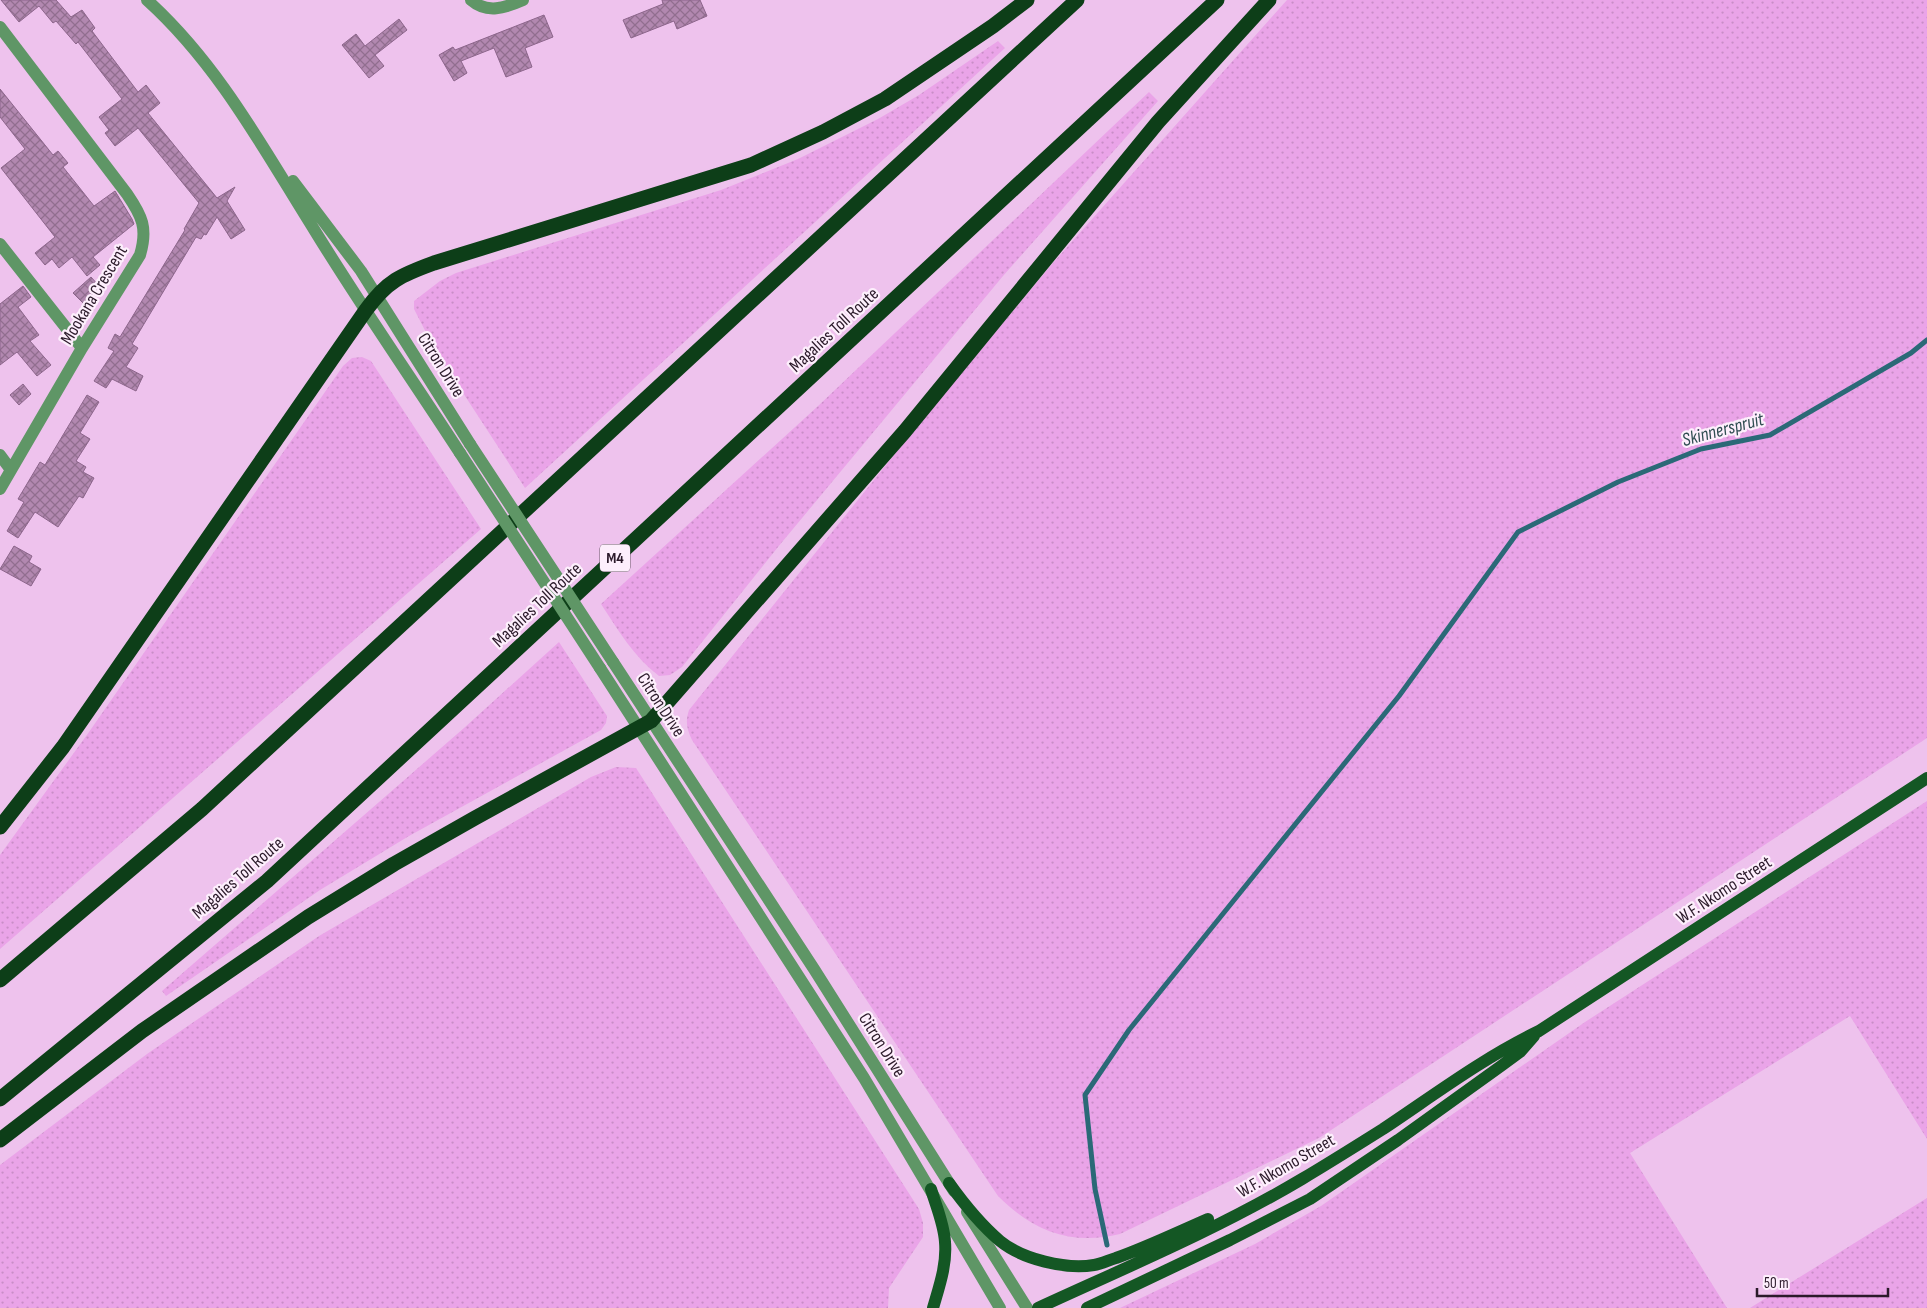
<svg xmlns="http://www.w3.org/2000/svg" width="1927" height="1308" viewBox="0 0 1927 1308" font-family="'Sofia Sans Condensed',sans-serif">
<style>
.grass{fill:url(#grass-dots)}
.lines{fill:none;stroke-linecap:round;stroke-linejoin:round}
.stream{stroke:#2b6977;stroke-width:5}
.building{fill:url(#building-cross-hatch);stroke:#8c658b}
.minor{stroke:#5f9666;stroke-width:12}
.major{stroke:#145724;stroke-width:12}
.highway{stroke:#0d3e18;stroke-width:15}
.minor-bridge{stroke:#5f9666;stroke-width:12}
.labels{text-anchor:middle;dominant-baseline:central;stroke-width:4.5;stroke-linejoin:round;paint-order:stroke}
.shield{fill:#fdeffc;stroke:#6a5a69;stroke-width:1}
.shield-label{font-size:16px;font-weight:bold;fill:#2b1a2a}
.street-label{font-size:18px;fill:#2b1a2a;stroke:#fdeffc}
.water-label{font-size:19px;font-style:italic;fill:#304d52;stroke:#fdeffc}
</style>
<defs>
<pattern id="grass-dots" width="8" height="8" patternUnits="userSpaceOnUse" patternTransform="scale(1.25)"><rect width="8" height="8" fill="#eaa4e8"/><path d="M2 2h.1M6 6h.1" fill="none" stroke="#c98dc7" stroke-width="1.8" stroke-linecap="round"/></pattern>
<pattern id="building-cross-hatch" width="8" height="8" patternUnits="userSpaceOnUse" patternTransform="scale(1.25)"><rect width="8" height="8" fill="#b288b0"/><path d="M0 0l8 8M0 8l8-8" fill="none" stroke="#916e8f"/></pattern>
</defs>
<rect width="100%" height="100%" fill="#eec2ed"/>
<path class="grass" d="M1287,0H1927V738L1319,1138L1120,1234C1071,1246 1033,1231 998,1196L692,740C687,729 685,722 689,710L919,424L1053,263Z
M998,41L1005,48L525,488L435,350L414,309V301L440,281L456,273L721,190L798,159L878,119L919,95Z
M1149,92L1158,101L1003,276L778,547L682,667L670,675L659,676C634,657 618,630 601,604L817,407Z
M362,357L371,361L481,529L0,949V855L89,732L343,366L352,358Z
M559,642L607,716L606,723L601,730L409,836L320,890L166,996L162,991L464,728Z
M616,767L636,768L919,1209L923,1223V1237L889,1288L888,1308H0V1165L147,1054L319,936L591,777Z
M1927,801V1139L1850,1016L1630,1153L1727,1308H1120L1255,1244L1321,1206L1585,1022Z
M1927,1198V1308H1750Z"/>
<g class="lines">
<path class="stream" d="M1107,1245L1095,1189L1085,1095L1129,1030L1399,696L1518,532L1618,482L1701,449L1770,435L1911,353L1927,340"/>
</g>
<path class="building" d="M1,0H56L71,17L82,10L95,28L92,31L138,92L146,85L160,103L148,113L217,198L235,187L227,201L245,230L231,239L217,217L206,235L204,234L201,239L196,237L132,344L138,348L126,367L143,376L136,391L112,379L106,388L94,381L114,351L108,348L115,334L120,337L185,230L184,229L199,203L138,128L115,146L105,133L109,130L99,117L122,99L78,42L76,44L56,21L53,23L39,6L19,22Z
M662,0H700L707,16L677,29L674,21L631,38L623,20L663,4Z
M544,15L553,37L525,48L532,67L506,77L494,48L461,61L467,73L454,81L439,55L453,47L455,50Z
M399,19L407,30L375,55L384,66L369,78L342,45L356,34L365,46Z
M0,89L53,155L58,151L68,163L63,167L94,206L115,191L132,219L134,224L93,257L100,265L87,276L72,257L59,268L52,259L45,265L35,253L55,237L1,168L25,149L0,117Z
M91,277L100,287L83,303L73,293Z
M23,286L31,297L18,307L39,335L30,341L51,365L37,376L17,352L0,365V304Z
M23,384L31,394L19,405L10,395Z
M87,395L99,402L80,433L90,439L76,461L86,467L83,472L94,478L83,498L79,496L58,527L35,512L18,538L7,531L24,502L18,499L40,462L45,465Z
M14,546L32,556L29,562L41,569L31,586L0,569Z"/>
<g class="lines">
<path class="minor" d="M147,0C219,65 264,150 315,231C361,306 412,379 460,453
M471,0C487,14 505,8 523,0
M0,27L127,194C142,216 148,228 140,255L82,348L0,489
M293,181L361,271L470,444
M0,244L82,348
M0,455L11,470
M613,662L814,969L954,1191
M600,668L864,1078L1000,1308
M967,1212L1027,1308"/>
<path class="major" d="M949,1183C964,1204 980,1224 1000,1241C1022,1259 1066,1270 1094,1265C1101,1264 1109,1260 1116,1258C1147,1247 1178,1232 1208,1219
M931,1189C936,1206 944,1224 945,1242C947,1265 939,1287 933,1308
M1038,1308C1127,1267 1218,1229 1302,1179C1329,1163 1356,1146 1383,1129C1434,1095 1483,1058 1539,1031L1927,778
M1087,1308L1230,1240L1310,1199L1398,1140L1501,1066L1520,1052L1534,1036"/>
<path class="highway" d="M0,827L63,747L366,310C387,281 401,275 434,263L751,165L823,132L885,99L993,26L1027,0
M0,980L202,809L1077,0
M0,1099L267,881L1217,0
M0,1140L142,1031L308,917L394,864L475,818L651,721L905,431L1158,122L1269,0"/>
<path class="minor-bridge" d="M470,444L613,662
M460,453L600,668"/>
</g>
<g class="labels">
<rect class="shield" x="600" y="544.5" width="30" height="27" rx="4"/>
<g class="shield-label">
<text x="615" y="558">M4</text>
</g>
<g class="street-label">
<text transform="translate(94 295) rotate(-59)">Mookana Crescent</text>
<text transform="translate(834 330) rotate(-43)">Magalies Toll Route</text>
<text transform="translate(441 365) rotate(58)">Citron Drive</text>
<text transform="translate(537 605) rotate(-43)">Magalies Toll Route</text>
<text transform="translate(661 705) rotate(57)">Citron Drive</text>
<text transform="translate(238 878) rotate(-41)">Magalies Toll Route</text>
<text transform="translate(1724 890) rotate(-33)">W.F. Nkomo Street</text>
<text transform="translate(882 1045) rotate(58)">Citron Drive</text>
<text transform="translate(1286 1166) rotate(-30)">W.F. Nkomo Street</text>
</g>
<g class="water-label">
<text transform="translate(1723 430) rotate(-15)">Skinnerspruit</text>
</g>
</g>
<path d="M1757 1288v8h131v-8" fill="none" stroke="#2b1a2a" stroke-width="2.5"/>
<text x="1764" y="1288" font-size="15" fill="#2b1a2a" stroke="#fdeffc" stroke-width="4" paint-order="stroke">50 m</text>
</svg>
